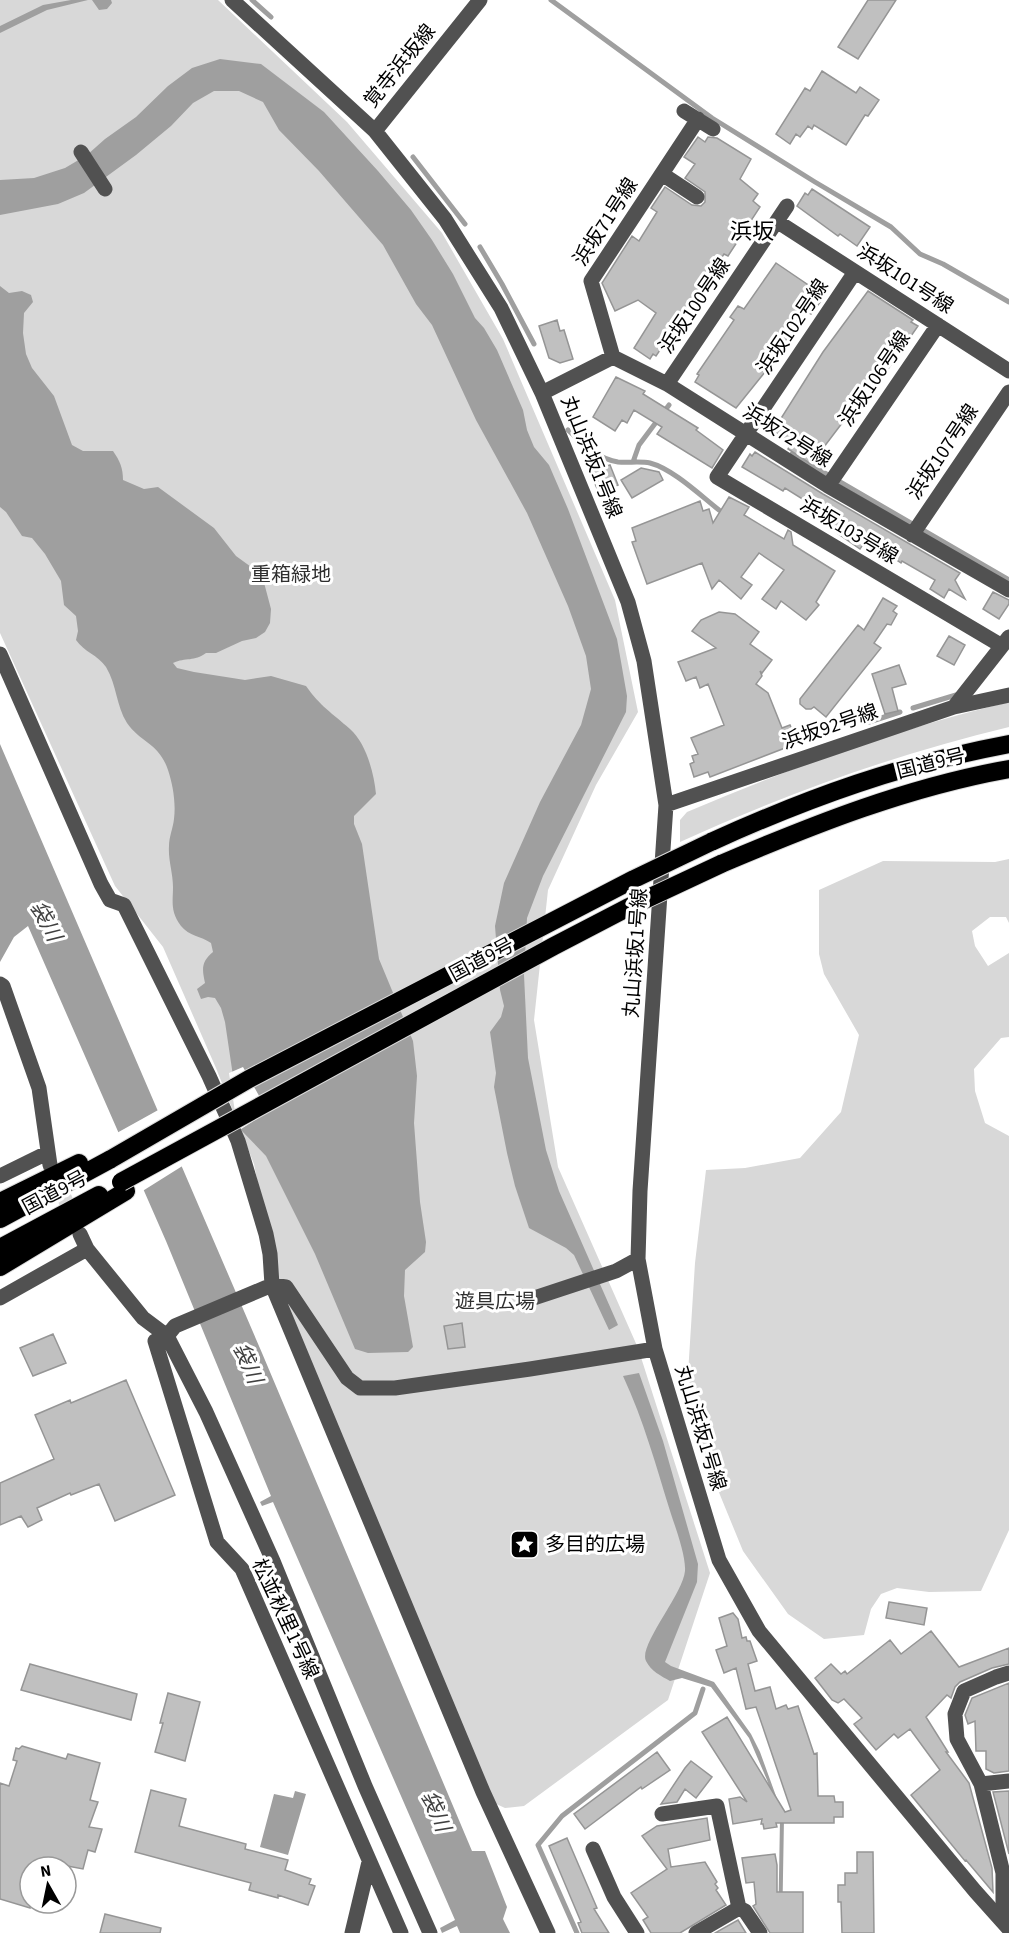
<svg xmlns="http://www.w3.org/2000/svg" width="1009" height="1933" viewBox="0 0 1009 1933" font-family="'Source Sans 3','Noto Sans JP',sans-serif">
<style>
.green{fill:#d8d8d8}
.water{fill:#9f9f9f}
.pier{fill:#fff}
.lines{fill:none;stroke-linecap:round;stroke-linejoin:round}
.stream{stroke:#9f9f9f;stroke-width:5}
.building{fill:#c0c0c0;stroke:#959595;stroke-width:1.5}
.minor-tunnel{stroke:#d9d9d9;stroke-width:15;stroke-dasharray:15 8;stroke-linecap:butt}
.highway-casing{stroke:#dbdbdb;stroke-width:20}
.minor{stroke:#515151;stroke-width:15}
.highway{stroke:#000;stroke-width:18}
.highway-bridge-casing{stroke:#dbdbdb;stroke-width:20;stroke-linecap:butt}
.highway-bridge{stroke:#000;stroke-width:18}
.labels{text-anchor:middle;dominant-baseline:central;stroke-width:6;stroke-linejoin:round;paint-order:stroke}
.street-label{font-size:20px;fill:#000;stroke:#fff}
.park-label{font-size:20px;fill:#2f2f2f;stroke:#fff}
.poi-label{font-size:20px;fill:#000;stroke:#fff;text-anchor:start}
.water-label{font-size:21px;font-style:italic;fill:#404040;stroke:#fff}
.quarter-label{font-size:22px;fill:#000;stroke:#fff}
</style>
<rect width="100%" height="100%" fill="#fff"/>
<path class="green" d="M0,0H218L347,122L442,233L503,339L615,600L638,712L596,785L548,890L534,1020L558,1167L638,1348L710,1573L668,1700L524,1806L505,1808L494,1803L280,1297L254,1164L216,1068L163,947L115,886L0,633Z
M1009,702V727C896,754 785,794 680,842V820L687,812C792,767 898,729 1009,702Z
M1009,859V923L1006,917H990L972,931L975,946L988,966L1009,953V1037L1001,1038L974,1069L975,1091L985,1123L1009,1136V1530L981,1591L929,1592L897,1588L881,1594L871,1609L864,1635L824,1639L788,1614L743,1551L711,1473L700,1438L688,1374L695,1263L706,1170L745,1168L800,1158L841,1112L859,1035L824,974L819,954V890L883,861L995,862Z"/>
<path class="water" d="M71,0H88L47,10L0,33V26L43,5Z
M92,0H111L112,3L107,9L99,10Z
M220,59L261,64L324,112L378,171L411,210L432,240L453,274L475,318L484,328L497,350L523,410L527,430L534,447L549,465L568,509L617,639L627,696L626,712L543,876L527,918L524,975L528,1058L546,1150L559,1191L618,1325L609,1330L574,1255L566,1248L529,1228L515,1186L507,1153L494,1087L496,1073L490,1032L501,1017L504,1006L500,990L495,926L504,883L540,802L581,725L591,689L586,656L568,606L527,513L476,420L432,325L416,304L383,245L319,171L279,130L263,102L239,91H214L193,103L171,126L136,155L84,193L58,204L0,215V180L34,178L65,168L87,155L105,139L136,117L168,86L192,68Z
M0,286L9,293L22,291L31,295L33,302L24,313L23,333L26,354L32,368L54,396L72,445L83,451H113C120,461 123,468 123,480L144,489L158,487L214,528L236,556L262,575L271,609L270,623L265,632L256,638L242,641L216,653H206C194,662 186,657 173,663L177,668L194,672L245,680L271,676L306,686C320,706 332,713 350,729C366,743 374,773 376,794L354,816V824L362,844L379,959L413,1041L417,1076L414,1123L420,1202L426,1242L425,1252L405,1270L404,1296L413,1347L408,1352L368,1353L355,1349L315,1254L266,1156L241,1130L225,1022L221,1008L215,998L208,997L201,999L197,989L205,983C202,969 201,962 213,952L211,943C201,936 189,936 181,926C170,911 173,902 173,887C173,873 168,860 169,846C169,837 173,828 174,819C176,803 173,785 168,770C159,743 141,743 127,723C116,706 117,685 106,667C98,655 84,652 76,640L78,631L76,616L64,605L61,581L45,554L32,538L22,536L6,512L0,507Z
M0,744L262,1353L472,1851H485L507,1907L503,1919L510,1933H460L457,1926L442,1933L440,1928L455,1920L273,1502L262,1506L260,1502L271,1496L166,1241L28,926L14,937L0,962Z
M639,1373L663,1441L698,1564L697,1582L665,1662L671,1666L714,1682L751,1734L760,1752L784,1818L782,1933H778L780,1819L767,1780L749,1738L711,1687L682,1678L670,1681C661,1676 651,1671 646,1661C638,1646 683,1594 685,1571C686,1556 676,1529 671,1514C656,1466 644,1421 623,1376Z
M295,1791L306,1794L288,1855L260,1847L274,1794L293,1798Z"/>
<path class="pier" d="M243,1067L268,1112L238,1131L229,1073Z
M160,1109L184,1165L141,1192L115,1134Z"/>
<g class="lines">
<path class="stream" d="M252,0L271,17
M551,0L712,118L815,182L891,227L920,254L943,264L1009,302
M413,157L465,224
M480,247L502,284L534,344
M568,430C583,443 597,459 618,462C628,463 640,461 650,463C673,469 701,496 719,510
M792,454L1009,580
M633,462L639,445L669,405
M913,708L956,695
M869,722L900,712
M577,1933L538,1845L562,1816L695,1713L703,1689"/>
</g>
<path class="building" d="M868,0H896L858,59L838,47Z
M822,71L856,93L860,87L879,100L868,116L865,115L846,145L814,125L812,129L808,126L800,137L796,134L790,144L776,134L805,88L810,91Z
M698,137L705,142L708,137L717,138L751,159L740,179L758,194L753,201L760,207L728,256L724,254L710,275L708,274L692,298L690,300L693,302L656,356L653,354L650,359L634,348L656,313L638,300L615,311L602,283L632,236L639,241L657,212L651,208L665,187L692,205L701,206L705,202V192L685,178L695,164L684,157Z
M812,189L870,227L857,246L840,234L838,236L797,206L805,193L808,195Z
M776,263L820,293L817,297L821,301L811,314L807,312L763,371L765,372L736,408L695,382L699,375L697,374L734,320L730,317L738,306L744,309Z
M868,291L913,320L911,322L918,326L879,382L872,377L849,414L811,464L788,449L791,443L773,431L823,352Z
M557,320L560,331L564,330L573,359L560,363L549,358L539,326Z
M616,377L645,391L643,394L698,428L696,430L723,450L712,468L657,434L662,427L634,410L627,423L622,420L615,431L593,417Z
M755,452L823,494L960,573L955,580L965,599L949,589L944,598L930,589L935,580L902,561L901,563L866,540L860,549L824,524L828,517L816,510L817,508L785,488L783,491L742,467L750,454L752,456Z
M606,463L607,466L610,465L618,485L599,493L589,470Z
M641,468L659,472L663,480L632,498L621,480Z
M729,497L749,507L744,515L784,539L788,530L791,532L793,545L835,571L816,602L819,605L806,620L781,601L776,609L762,599L784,570L759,553L741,577L752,585L741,599L719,580L712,589L702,563L647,584L632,542L636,541L632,528L700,501L703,511L709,509L713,523Z
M993,592L1009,600V604L999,619L983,609Z
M883,598L897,606L893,611L897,614L891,625L887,624L874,643L881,648L826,717L814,707L811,709H806L800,704V699L858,625L864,630Z
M719,612L735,614L759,632L750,644L772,660L762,673L760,671L762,676L756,684L768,693L782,728L790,725L798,743L710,777L708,772L694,777L690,764L694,762L692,756L698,754L691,738L724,725L708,684L700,688L696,677L686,681L678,662L716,648L692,631L701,620Z
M949,636L965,645L954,665L937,656Z
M899,665L906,684L892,688L898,711L885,714L872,674Z
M462,1323L465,1347L448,1349L444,1326Z
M53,1334L66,1363L33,1376L20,1348Z
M126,1380L175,1495L115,1521L99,1484L71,1495L70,1493L37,1508L42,1520L28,1527L21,1516L0,1525V1483L54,1459L35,1415L70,1400L71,1403Z
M889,1602L927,1608L924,1625L886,1618Z
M733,1613L738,1619L742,1638L746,1637L747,1641H750L757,1661L748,1664L755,1691L770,1687L776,1709L786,1705L788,1709L798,1706L814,1754L817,1753L818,1796H834L835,1802H843V1817H834V1823H776L777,1827L764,1829L763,1824H761L762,1819L733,1824L729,1799L740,1797L747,1802L702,1732L727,1717L785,1812L791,1810L756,1707L746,1709L736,1668L724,1673L716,1650L727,1646L719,1618Z
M931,1631L959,1667L1009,1648V1664L992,1668L960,1682L955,1687L951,1698L947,1695L926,1717L948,1752H946L969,1783L992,1868L993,1892L966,1860L965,1861L911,1795L940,1770L910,1729L898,1738L894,1734L876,1750L854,1724L862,1718L844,1699L838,1703L832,1700L815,1678L831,1664L841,1674L845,1671L847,1674L890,1640L901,1654Z
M30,1664L137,1694L131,1720L21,1690Z
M1009,1683V1771L994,1773L986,1769V1751H976L975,1721L968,1724L965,1715L972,1698Z
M168,1693L200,1702L185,1761L155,1752L163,1723H160Z
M22,1746L66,1759L68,1754L100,1763L90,1800L98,1802L89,1827L102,1829L95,1852L88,1850L83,1869L62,1865V1867H30V1908L0,1899V1783L9,1786L17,1761L13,1760L16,1748L19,1749Z
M657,1752L670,1770L642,1789L641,1787L585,1829L574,1814Z
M691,1761L712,1777L696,1798L685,1789L677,1802L661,1804L685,1768Z
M151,1790L186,1799L179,1826L246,1844L245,1849L288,1860L285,1870L311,1879L309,1884L315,1886L308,1905L278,1895V1898L249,1890L251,1883L135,1852Z
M1009,1791V1854L993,1792Z
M707,1818L710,1840L668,1849L671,1867L705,1862L717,1882L715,1884L718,1888L716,1890L726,1905L680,1933H651L643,1920L648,1917L631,1893L667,1869L642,1836L657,1826Z
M567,1838L597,1908L594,1909L609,1933H582L578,1923L581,1922L549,1846Z
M857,1852H873L874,1933H842L841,1902H838V1885H845V1873H857Z
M775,1854L777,1865V1892H803V1933H770L753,1906L756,1904L754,1882L746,1883L742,1858Z
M105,1914L161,1928L160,1933H100Z
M738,1920L746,1933H715Z"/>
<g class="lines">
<path class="minor-tunnel" d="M55,1176L74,1220"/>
<defs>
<path id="highway" d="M711,842C810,797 902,764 1009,744
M721,864C815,824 908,787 1009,769
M0,1202L79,1163
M0,1219L111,1159
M0,1248L99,1195
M0,1267L126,1191"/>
</defs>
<use href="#highway" class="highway-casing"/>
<path class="minor" d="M232,0L375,131L445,219L501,308L542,393L628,602L644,661L666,805L640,1191L638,1259L655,1349L719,1560L759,1631L975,1891L1009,1929
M684,111L713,129
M375,131L480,0
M81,152L105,189
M662,174L697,197
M778,222L1009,371
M855,272L717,477L1002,646
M613,357L591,281L698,119
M667,384L787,206
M542,393L613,357L667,384L828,486L1009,590
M828,486L938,325
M912,535L1009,392
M0,654L101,884L110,900L124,905L209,1076L238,1141L266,1234L270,1254L272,1285L483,1792L548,1933
M954,707L1009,637
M666,805L954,707L1009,695
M0,984L3,986L39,1088L50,1165
M0,1176L47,1153
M80,1234L87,1249L143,1318L167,1336L206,1412L273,1561L365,1786L430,1933
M0,1298L87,1249
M534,1298L616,1271L638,1259
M981,1784L1009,1781
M662,1814L717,1806L739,1908
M593,1849L614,1897L637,1933
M1003,1921V1873L981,1784L957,1739L955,1714L964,1691L996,1677L1009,1673
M352,1933L369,1862
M401,1933L242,1569L217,1542L155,1341L167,1336L175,1326L272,1285L286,1287L347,1378L360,1388H395L530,1369L655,1349
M696,1933L739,1908L745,1911L760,1933"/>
<use href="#highway" class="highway"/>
<defs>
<path id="highway-bridge" d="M111,1159L249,1079L634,879L711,842
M121,1182L554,946L627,908L721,864"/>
</defs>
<use href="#highway-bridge" class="highway-bridge-casing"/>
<use href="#highway-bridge" class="highway-bridge"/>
</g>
<defs>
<symbol id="sight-square" viewBox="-11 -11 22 22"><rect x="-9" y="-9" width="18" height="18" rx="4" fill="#000" stroke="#fff"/><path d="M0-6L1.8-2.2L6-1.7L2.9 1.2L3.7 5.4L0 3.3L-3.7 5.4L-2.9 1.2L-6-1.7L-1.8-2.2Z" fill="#fff"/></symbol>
</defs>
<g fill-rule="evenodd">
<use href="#sight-square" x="508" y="1528" width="33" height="33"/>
</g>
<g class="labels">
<g class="street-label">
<text transform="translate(400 66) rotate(-51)">覚寺浜坂線</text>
<text transform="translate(606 222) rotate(-57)">浜坂71号線</text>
<text transform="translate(905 279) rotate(33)">浜坂101号線</text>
<text transform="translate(695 306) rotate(-56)">浜坂100号線</text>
<text transform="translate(793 327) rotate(-56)">浜坂102号線</text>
<text transform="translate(875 379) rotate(-56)">浜坂106号線</text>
<text transform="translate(787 436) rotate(32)">浜坂72号線</text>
<text transform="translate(943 452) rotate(-56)">浜坂107号線</text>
<text transform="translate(591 457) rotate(68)">丸山浜坂1号線</text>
<text transform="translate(849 531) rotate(31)">浜坂103号線</text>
<text transform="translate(830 727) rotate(-19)">浜坂92号線</text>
<text transform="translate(931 764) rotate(-14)">国道9号</text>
<text transform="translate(636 953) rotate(-86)">丸山浜坂1号線</text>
<text transform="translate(482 960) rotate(-28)">国道9号</text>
<text transform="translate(55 1193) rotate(-28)">国道9号</text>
<text transform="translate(700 1428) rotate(73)">丸山浜坂1号線</text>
<text transform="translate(285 1619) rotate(65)">松並秋里1号線</text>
</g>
<g class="park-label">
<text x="291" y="575">重箱緑地</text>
<text x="495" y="1302">遊具広場</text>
</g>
<g class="poi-label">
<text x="545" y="1545">多目的広場</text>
</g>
<g class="water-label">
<text transform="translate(46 921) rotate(62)">袋川</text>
<text transform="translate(248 1363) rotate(67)">袋川</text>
<text transform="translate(436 1811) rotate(67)">袋川</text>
</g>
<g class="quarter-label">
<text x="752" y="232">浜坂</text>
</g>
</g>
<g transform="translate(48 1885) rotate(351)"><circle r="28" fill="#ffffff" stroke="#999999" stroke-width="1.5"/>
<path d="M0-4.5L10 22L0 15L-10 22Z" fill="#000000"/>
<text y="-9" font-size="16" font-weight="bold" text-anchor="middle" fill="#000000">N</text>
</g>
</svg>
